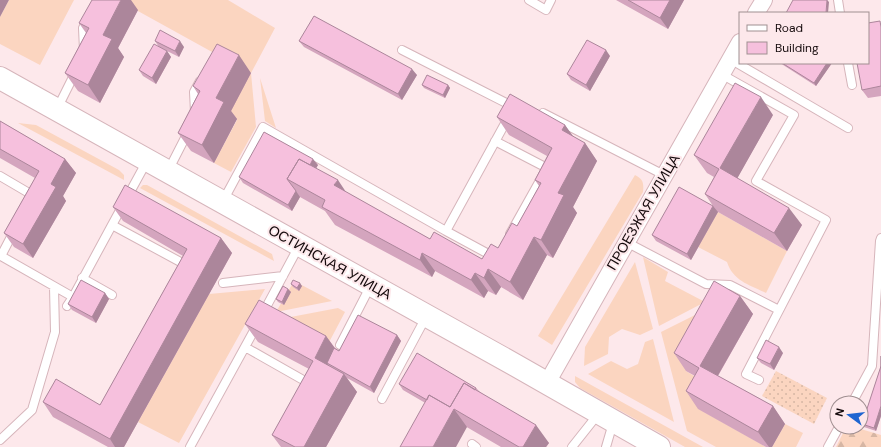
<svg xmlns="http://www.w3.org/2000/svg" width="881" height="447" viewBox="0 0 881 447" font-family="'DM Sans',sans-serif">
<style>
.grass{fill:#fbd5c0}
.forest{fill:url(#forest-firs)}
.park{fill:url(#park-dots)}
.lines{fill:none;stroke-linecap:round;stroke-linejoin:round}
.lane-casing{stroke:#d6b5bb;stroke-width:10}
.street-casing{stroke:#d6b5bb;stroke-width:18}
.secondary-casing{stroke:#d6b5bb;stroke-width:24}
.lane{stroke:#fff;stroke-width:8}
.street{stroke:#fff;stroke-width:16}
.secondary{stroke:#fff;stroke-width:22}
.wall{fill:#d4a5be}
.shaded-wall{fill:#ac869b}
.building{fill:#f6c0dd;stroke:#ac869b}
.labels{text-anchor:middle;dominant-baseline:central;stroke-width:4;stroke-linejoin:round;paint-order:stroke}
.street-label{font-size:14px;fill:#14090b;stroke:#fde8eb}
</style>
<defs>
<pattern id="forest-firs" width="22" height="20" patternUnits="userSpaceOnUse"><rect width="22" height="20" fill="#fbd5c0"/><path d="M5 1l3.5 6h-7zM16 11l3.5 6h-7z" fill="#d6b6a4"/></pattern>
<pattern id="park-dots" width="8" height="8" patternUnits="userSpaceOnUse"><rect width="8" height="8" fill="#fbd5c0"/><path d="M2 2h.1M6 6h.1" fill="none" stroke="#d6b6a4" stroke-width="1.8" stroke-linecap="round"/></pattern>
</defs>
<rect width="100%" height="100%" fill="#fde8eb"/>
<path class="grass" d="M9,0H74L40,65L0,44V17Z
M118,0H228L275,28L251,73L256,127L231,172L214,163L237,120L228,115L232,63Z
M260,78L276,128L265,121Z
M18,123L36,125L119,170L124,175V180Z
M635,175C643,179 644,183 643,192L552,345L538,336Z
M143,185H147L272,254L274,261L140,188Z
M718,212L787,251L766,293C750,285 733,281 727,262L698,247Z
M643,257L668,272L665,281L705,302L659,326Z
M635,262L653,329L640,335L622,329L609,337L608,354L584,366L585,347Z
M294,281L332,301L276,312Z
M265,289L179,443L138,422L209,294Z
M727,299L686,371L699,379V409L766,447H716L687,431L661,332Z
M338,308L345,312L326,348L275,320Z
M653,339L674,422L588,374L611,361L627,369L638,364L645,342Z
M575,376L703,447H685L580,388L575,382Z
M785,424L803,433L796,447H772Z"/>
<path class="forest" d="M846,427H854L881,435V447H836Z"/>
<path class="park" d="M776,371L827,398L814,424L762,396Z"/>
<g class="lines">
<defs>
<path id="lane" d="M529,0L546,10L551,0
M838,0L840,13
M84,50L83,28L87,20
M402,50L514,107
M730,59L848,128
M848,63L852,85
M721,74L794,115L756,181L826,220L746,374L759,380
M57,109L75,73
M195,112L194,92L200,81
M543,113L664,175
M495,141L547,168L510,234
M147,161L112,225L186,265L185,268
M168,171L188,132
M0,176L34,196L33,199
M223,201L263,127L446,231L508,118
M14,231L1,256L73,297
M446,231L494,257
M626,242L706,284L730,285L779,310
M82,278L112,295
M223,283L283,276
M67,306L73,297L112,225
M263,313L299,246
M340,345L371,285
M245,347L312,385
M382,399L426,317
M852,403L872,366L880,241L881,238
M0,440L32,410L55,332L54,287
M472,444L476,447
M190,447L257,325
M572,447L599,413
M606,447L613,423
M828,447L839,427"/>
<path id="street" d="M756,13L764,0
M547,383L740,42"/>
<path id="secondary" d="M0,78L515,365L659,447"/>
</defs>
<use href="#lane" class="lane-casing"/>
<use href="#street" class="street-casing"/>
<use href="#secondary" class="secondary-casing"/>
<use href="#lane" class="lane"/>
<use href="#street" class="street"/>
<use href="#secondary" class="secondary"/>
</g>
<path class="wall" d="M616,0H684L668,29Z
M138,10L118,48L124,57L100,103L78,91L65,73L86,33L79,23Z
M881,27V96L868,98L862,90Z
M155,41L184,47L179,57L159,47Z
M299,41L417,75L402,100L304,47Z
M167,51L171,57L156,84L143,76L139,70Z
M610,56L590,91L571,80L567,74Z
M780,63H832L816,86Z
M251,73L231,111L237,119L214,163L191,151L178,133L198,94L193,86Z
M422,85H448L450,88L445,98L424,88Z
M773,115L737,178L802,225L787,251L718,212L691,260L656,241L652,235L713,206L705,194L714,177L707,173L694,155Z
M497,117L565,125L573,137L585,143L597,161L573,207L577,213L553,258L547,255L523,300L501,287L496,295L488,291L484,298L435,271L432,277L335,225L325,211L300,197L292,211L243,183L239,177L318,165L316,168L347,193L430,239L482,259L498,248L517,226L539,186L535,180L547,156L509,135Z
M0,121L65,159L76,173L63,196L66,201L33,258L14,247L4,233L35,178L0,158Z
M113,207L221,238L232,253L124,447H108L53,417L43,402L100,405L183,256L123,221Z
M291,284L302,286L299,291L293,287Z
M288,289L291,292L284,305L278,302L276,299Z
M105,293L109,299L96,323L72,310L68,304Z
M740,296L753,314L718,376L773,406L785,424L772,447H766L698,409L686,391L695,376L686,371L674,353Z
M245,324L326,336L335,348L339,351L397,335L401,341L374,393L347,378L357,392L326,447H281L272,435L309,369L258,342Z
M783,353L774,370L761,363L757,358Z
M881,366V416L876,431L864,427L862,424Z
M399,384L476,388L480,392L549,443L546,447H501L403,390Z"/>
<path class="shaded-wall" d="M0,0H9L0,17Z
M121,0H131L138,10L118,48L124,57L100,103L88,85L103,35Z
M670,0H684L668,29L660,18Z
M827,0L829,2L828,13H826Z
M180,41L184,47L179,57L175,51Z
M606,50L610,56L590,91L586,85Z
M167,51L171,57L156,84L152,78Z
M239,55L251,73L231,111L237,119L214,163L202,145L216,98Z
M827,63H832L816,86L814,83Z
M412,69L417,75L402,100L398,94Z
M448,85L450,88L445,98L443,95Z
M761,97L773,115L733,186L720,168Z
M565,125L578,143L562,130Z
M585,143L597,161L573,207L577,213L553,258L541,240L558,193Z
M65,159L76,173L63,196L66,201L33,258L23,244L51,184Z
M313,159L318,165L305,188L299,185Z
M338,180L350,198L334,185Z
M296,191L300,197L292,211L288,205Z
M713,206L718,212L691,260L687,254Z
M789,208L802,225L787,251L774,233Z
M534,237L547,255L523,300L510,282Z
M221,238L232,253L124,447H115L110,439Z
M422,253L435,271L432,277L420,260Z
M488,269L501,287L496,295L484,278Z
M475,273L488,291L484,298L471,280Z
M300,283L302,286L299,291L297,288Z
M288,289L291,292L284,305L282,302Z
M105,293L109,299L96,323L92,317Z
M740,296L753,314L713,384L700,366Z
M397,335L401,341L374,393L370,387Z
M326,336L339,354L327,363L331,369L315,358Z
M779,347L783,353L774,370L770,364Z
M344,374L357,392L326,447H304Z
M773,406L785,424L772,447H769L758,432Z
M881,406V416L876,431L874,428Z
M454,409L467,427L456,447H433Z
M536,425L549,443L546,447H523Z"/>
<path class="building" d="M92,0H121L103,35L112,39L88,85L65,73L89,28L79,23Z
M628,0H670L660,18Z
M793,0H827L826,13H786Z
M314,16L412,69L398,94L299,41Z
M880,21L881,27V86L862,90L857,63H868V23Z
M160,30L180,41L175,51L155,41Z
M587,40L606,50L586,85L567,74Z
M154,44L167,51L152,78L139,70Z
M217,44L239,55L216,98L224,102L202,145L178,133L200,91L193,86Z
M782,63H827L814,83Z
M427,75L448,85L443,95L422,85Z
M735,83L761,97L720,168L789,208L774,233L705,194L719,169L694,155Z
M510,94L565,125L562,130L585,143L558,193L564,195L541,240L534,237L510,282L488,269L484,278L475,273L471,280L422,253L420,260L322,207L325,200L287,179L299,159L338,180L334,185L430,239L434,232L482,259L491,244L498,248L512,223L517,226L541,183L535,180L552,148L497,117Z
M0,121L65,159L51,184L56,187L23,244L4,233L39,171L0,149Z
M264,132L313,159L310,165L299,159L287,179L296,191L288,205L239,177Z
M125,185L221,238L110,439L43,402L56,379L100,405L187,249L113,207Z
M679,187L713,206L687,254L652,235Z
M81,280L105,293L92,317L68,304Z
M293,280L300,283L297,288L291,284Z
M714,281L740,296L700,366L773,406L758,432L686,391L699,368L674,353Z
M283,286L288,289L282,302L276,299Z
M259,300L326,336L315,358L344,374L304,447H295L272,435L313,361L245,324Z
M358,315L397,335L370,387L327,363L334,348L339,351Z
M766,340L779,347L770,364L757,358Z
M417,353L476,388L475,390L464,383L450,407L429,395L427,400L399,384Z
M881,356V406L874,428L862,424L881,366Z
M464,383L536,425L523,447H519L454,409L433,447H400L429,395L450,407Z"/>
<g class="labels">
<g class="street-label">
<text transform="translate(643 212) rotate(-60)">ПРОЕЗЖАЯ УЛИЦА</text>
<text transform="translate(330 262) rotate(29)">ОСТИНСКАЯ УЛИЦА</text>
</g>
</g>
<rect x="739" y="12" width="130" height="52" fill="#fde8eb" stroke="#a08f91"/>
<rect x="747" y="25" width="20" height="6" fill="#ffffff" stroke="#a08f91"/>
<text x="775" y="32" font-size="12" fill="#14090b">Road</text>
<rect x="747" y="42" width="20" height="12" fill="#f6c0dd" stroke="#a08f91"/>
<text x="775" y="52" font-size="12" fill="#14090b">Building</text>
<g transform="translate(849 415) rotate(285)"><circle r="19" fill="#fde8eb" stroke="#a08f91"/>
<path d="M0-3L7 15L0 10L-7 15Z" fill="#1f65d1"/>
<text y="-6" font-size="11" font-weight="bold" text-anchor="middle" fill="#14090b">N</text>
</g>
</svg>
